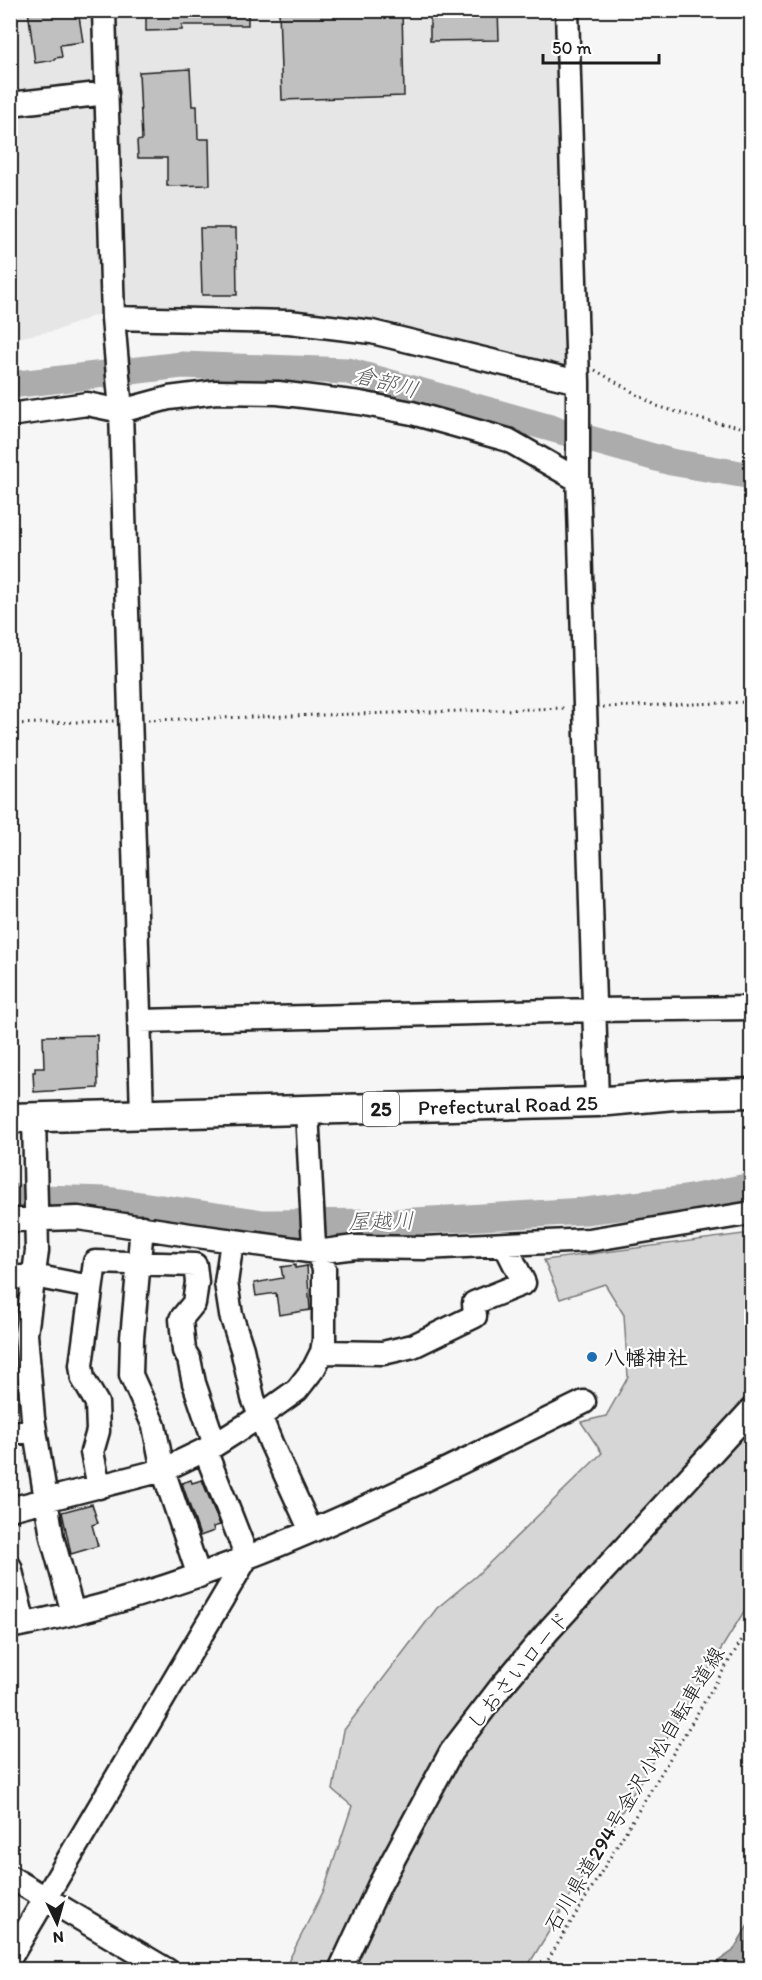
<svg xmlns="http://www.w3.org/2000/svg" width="762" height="1980" viewBox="0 0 762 1980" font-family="Itim,'Klee One',sans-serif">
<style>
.built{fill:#e6e6e6}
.green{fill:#d6d6d6;stroke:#797979;stroke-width:1.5}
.water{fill:#acacac;stroke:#727272;stroke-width:1.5}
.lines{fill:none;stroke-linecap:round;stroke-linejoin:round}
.river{stroke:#acacac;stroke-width:27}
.building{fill:#c0c0c0;stroke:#1c1c1c;stroke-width:1.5}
.minor-casing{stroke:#1c1c1c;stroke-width:27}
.major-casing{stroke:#1c1c1c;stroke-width:33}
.path{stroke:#1c1c1c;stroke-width:3;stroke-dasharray:1.5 4.5;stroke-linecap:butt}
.minor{stroke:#fff;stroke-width:22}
.major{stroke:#fff;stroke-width:28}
.poi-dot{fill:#1f6fb2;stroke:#fff;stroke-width:2}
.labels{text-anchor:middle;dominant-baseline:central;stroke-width:4.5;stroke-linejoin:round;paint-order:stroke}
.shield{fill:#fff;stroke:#606060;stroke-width:1.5}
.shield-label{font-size:20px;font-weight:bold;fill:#1c1c1c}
.street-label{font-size:21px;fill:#1c1c1c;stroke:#fff}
.poi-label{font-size:21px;font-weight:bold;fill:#1c1c1c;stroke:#fff;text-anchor:start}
.water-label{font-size:22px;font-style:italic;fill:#5d5d5d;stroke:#fff}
</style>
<rect width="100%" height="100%" fill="#f6f6f6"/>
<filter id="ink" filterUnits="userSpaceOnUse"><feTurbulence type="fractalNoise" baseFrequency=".0167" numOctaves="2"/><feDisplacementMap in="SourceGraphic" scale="12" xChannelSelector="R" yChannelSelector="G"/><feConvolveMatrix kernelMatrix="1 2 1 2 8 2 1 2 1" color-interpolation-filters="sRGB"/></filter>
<g filter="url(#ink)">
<path class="built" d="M11,11H563L571,371L264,311L96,315L58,330L11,339Z"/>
<path class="green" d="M751,1233V1600L526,1969L284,1970L324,1890L352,1806L333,1790L344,1730L437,1608L476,1576L602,1453L581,1422L606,1416L628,1377L624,1315L605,1284L560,1299L544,1260Z"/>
<path class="water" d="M751,1920V1969H707L733,1951Z"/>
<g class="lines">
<path class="river" d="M10,385L182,365L348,371L671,462L752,476
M10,1197L107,1200L263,1223L396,1222L585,1211L685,1199L752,1186"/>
</g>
<path class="building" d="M28,10H78L83,42L60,45L62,57L55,58V60L35,63Z
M146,10H248V25H182V30L146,31Z
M279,10H402L404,96L282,100Z
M430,10H498L499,40L430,41Z
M190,69L192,106H197L198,139H209L210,185L167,186V158H138L137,141L142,140L139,72Z
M200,228H236L237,295H202Z
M97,1035L98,1088L34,1092L33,1072H35V1068H44L43,1036Z
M295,1265V1268L307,1266L310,1310L279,1315L276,1293L256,1296L254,1283L283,1278L281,1267Z
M191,1480L192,1483L202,1480L220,1525L213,1527L214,1531L200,1536L182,1483Z
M92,1504L98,1523L92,1525L98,1546L71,1554L62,1512Z"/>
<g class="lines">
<defs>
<path id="minor" d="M104,10L113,318L121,411L142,1114
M567,10L578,382V474L597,1102
M10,104L107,93
M113,318L289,322L372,332L578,382
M10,415L87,404L121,411L169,398L216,392L278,393L360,403L412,413L508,440L578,480
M140,1021L595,1010L752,1008
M34,1117L37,1251L26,1334L33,1418L52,1537L73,1613
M10,1220L78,1218L190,1235L316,1252L355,1247L424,1248L589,1240L752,1213
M142,1227L132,1338L131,1375L154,1426L163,1470L199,1576
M232,1241L226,1283L231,1315L242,1349L253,1398L271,1443L311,1531
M10,1278L34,1276L90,1287
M322,1352L383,1353L413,1346L475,1316L474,1303L524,1283L505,1245
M10,1433L35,1430
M205,1450L247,1557
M99,1487L92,1452L98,1431L97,1403L83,1379L81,1365L95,1262L195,1265L197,1282L194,1303L181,1319L184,1351L189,1359L194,1383L215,1445
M10,1509L163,1470L215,1445L262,1415L297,1390L314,1368L322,1352L324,1340V1268L314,1246L307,1111
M10,1567L24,1624
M10,1627C214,1589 400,1492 584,1402
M10,1877L167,1970
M10,1958L247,1557
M340,1970L379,1886L451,1752L500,1688L550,1629L752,1409"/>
<g id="major">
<path id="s1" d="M10,1118L597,1102L674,1095L752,1093"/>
</g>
</defs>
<use href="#minor" class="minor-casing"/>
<use href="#major" class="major-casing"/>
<path class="path" d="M595,370L657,406L707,421L752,429
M603,707L752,702
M148,720L567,708
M10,724L114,721
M542,1970L752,1623"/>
<use href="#minor" class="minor"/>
<use href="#major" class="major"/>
</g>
</g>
<circle class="poi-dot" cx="592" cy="1357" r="6"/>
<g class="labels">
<rect class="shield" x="363" y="1092" width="36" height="34" rx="4.5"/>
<g class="shield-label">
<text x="381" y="1109">25</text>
</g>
<g class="street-label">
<text stroke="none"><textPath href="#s1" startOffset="498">Prefectural Road 25</textPath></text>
<text transform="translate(518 1670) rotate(-50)">しおさいロード</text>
<text transform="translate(634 1789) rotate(-59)">石川県道294号金沢小松自転車道線</text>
</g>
<g class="poi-label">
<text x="604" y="1357">八幡神社</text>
</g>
<g class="water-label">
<text transform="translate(386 382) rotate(15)">倉部川</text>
<text transform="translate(381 1221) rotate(-1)">屋越川</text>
</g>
</g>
<rect width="762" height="1980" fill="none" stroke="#fff" stroke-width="36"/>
<rect x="18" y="18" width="726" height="1944" fill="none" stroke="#1c1c1c" stroke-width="2" filter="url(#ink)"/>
<g transform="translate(57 1923) rotate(175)" stroke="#ffffff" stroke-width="4.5" paint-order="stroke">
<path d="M0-4.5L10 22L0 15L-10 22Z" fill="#1c1c1c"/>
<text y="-9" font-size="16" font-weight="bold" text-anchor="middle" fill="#1c1c1c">N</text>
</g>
<path d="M543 54v9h116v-9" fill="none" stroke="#1c1c1c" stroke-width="3"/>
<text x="552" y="54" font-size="18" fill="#1c1c1c" stroke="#ffffff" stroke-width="4.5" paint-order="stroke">50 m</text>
</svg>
